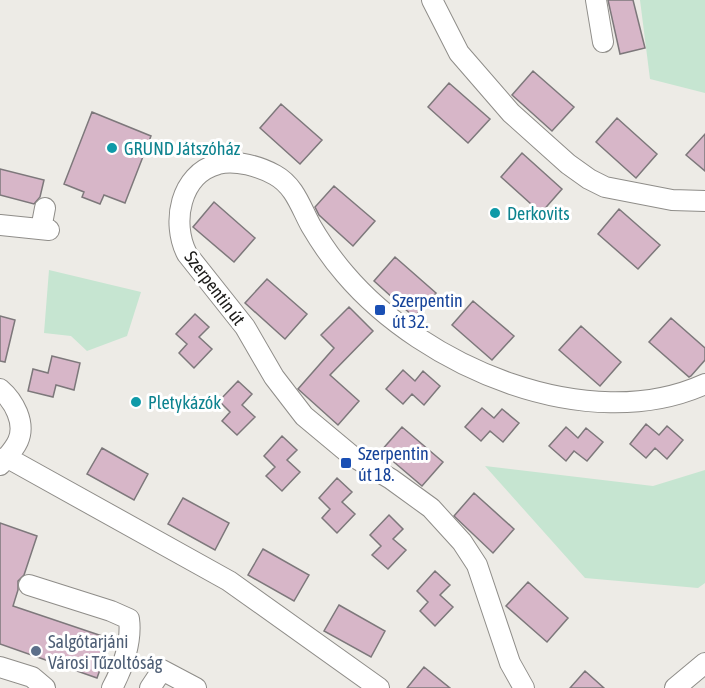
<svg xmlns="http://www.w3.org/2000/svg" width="705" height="688" viewBox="0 0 705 688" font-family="'Asap Condensed',sans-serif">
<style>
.green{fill:#c6e5d1}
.building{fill:#d7b6c8;stroke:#7d787b;stroke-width:1.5}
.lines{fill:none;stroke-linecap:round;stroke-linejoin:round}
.minor-casing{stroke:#8f8d89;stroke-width:22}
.minor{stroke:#fff;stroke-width:20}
.culture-dot{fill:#0f9aa8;stroke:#fff;stroke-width:2}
.transit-dot{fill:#1a4fb4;stroke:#fff;stroke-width:2}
.service-dot{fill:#5c6f8a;stroke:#fff;stroke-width:2}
.labels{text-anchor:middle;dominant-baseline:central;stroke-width:6;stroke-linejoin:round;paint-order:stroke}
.culture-label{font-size:18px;fill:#0d838f;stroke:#fff;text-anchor:start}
.street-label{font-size:18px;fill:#1b1a18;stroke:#fff}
.transit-label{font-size:18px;fill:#164399;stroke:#fff;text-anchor:start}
.service-label{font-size:18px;fill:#4e5e75;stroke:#fff;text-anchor:start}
</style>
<rect width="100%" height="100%" fill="#edebe6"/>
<path class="green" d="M640,0H705V93L650,79Z
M49,270L141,292L127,336L87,351L71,336L44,333Z
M485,466L653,486L705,470V583L698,588L585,578Z"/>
<path class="building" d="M608,0H633L645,48L620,54Z
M533,71L574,107L552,131L512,95Z
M449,83L490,119L468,143L428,107Z
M281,104L322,140L300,164L260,128Z
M92,112L151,136L125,203L104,195L100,204L82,197L84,192L64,184Z
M617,118L657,154L636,178L596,142Z
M705,134V171L686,155Z
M522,153L562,189L541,213L501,177Z
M0,169L44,180L40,197L34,204L0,195Z
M334,186L375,221L353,246L319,215L315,207Z
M214,202L255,238L234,262L193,227Z
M619,209L660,245L638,269L598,234Z
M395,257L436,293L414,317L374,281Z
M267,279L307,314L285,339L245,303Z
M473,301L514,336L492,360L452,325Z
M349,307L373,331L330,375L359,401L338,425L298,389L334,348L321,335Z
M195,314L209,327L199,337L212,349L194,368L179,353L187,344L176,334Z
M0,316L15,320L5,362L0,361Z
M671,318L705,348V360L691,376L689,377L649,342Z
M581,326L621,362L600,386L559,350Z
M52,356L80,363L74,390L56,385L53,397L28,391L33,369L48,373Z
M403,370L415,381L423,371L440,386L424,405L412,394L403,404L386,389Z
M238,381L252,394L242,405L255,417L237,435L222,421L230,412L219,401Z
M482,408L494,418L502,409L519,423L503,442L490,431L481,441L465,427Z
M646,424L659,435L667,426L683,440L667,459L655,448L646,458L630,444Z
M402,427L443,462L422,486L381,451Z
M566,427L578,438L586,428L603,442L587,461L574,451L566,461L549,446Z
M282,436L297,450L287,460L300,472L282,491L266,476L275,467L264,456Z
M102,448L148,474L134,500L87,474Z
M337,478L352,492L342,502L355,514L337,533L322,518L330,509L319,498Z
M474,493L514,529L493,553L454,516Z
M183,498L229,523L215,550L168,524Z
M389,515L403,529L393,539L406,550L388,569L372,555L381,546L370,535Z
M0,523L37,536L24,575L18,581V590L13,606L111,639L97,678L0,644Z
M263,549L309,575L294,601L248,575Z
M435,571L450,585L440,595L453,607L435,626L420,611L428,602L417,591Z
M528,582L568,618L547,642L506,606Z
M339,605L385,631L371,657L324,631Z
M424,667L450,688H407Z
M585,671L604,688H570Z"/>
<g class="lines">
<defs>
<path id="minor" d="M432,0L459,53L511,113L568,164L589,179L605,187L672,200L705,201
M596,0L603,42
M0,225L49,230
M41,229L45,208
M0,389C14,401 26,423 18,441C14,450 6,458 0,465
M6,457L229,581L379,688
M29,585L111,611L129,619C132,641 123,668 112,688
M0,667L32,677L45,688
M150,688L162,670L196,688
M524,688L510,663L477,565L462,542L431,508L391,479L352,456L304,416L274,377L245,327L187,254C171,223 180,174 218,164C235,159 261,167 275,175C295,186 301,208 311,226C321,243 332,259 345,274C424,367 588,437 705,384
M675,688L705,663"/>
</defs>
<use href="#minor" class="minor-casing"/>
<use href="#minor" class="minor"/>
</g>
<g class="culture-dot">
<circle cx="112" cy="148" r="6"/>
<circle cx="495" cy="213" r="6"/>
<circle cx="136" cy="402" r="6"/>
</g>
<g class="transit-dot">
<rect x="374" y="304" width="12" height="12" rx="3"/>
<rect x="340" y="457" width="12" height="12" rx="3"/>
</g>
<circle class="service-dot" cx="36" cy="651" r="6"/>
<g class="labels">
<g class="culture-label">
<text x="124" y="148">GRUND Játszóház</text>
<text x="507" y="213">Derkovits</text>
<text x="148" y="402">Pletykázók</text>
</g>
<g class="street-label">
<text transform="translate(215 288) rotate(53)">Szerpentin út</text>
</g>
<g class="transit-label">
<text x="392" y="300">Szerpentin<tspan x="392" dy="21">út 32.</tspan></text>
<text x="358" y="453">Szerpentin<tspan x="358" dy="21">út 18.</tspan></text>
</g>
<g class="service-label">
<text x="48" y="641">Salgótarjáni<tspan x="48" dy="21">Városi Tűzoltóság</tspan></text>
</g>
</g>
</svg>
